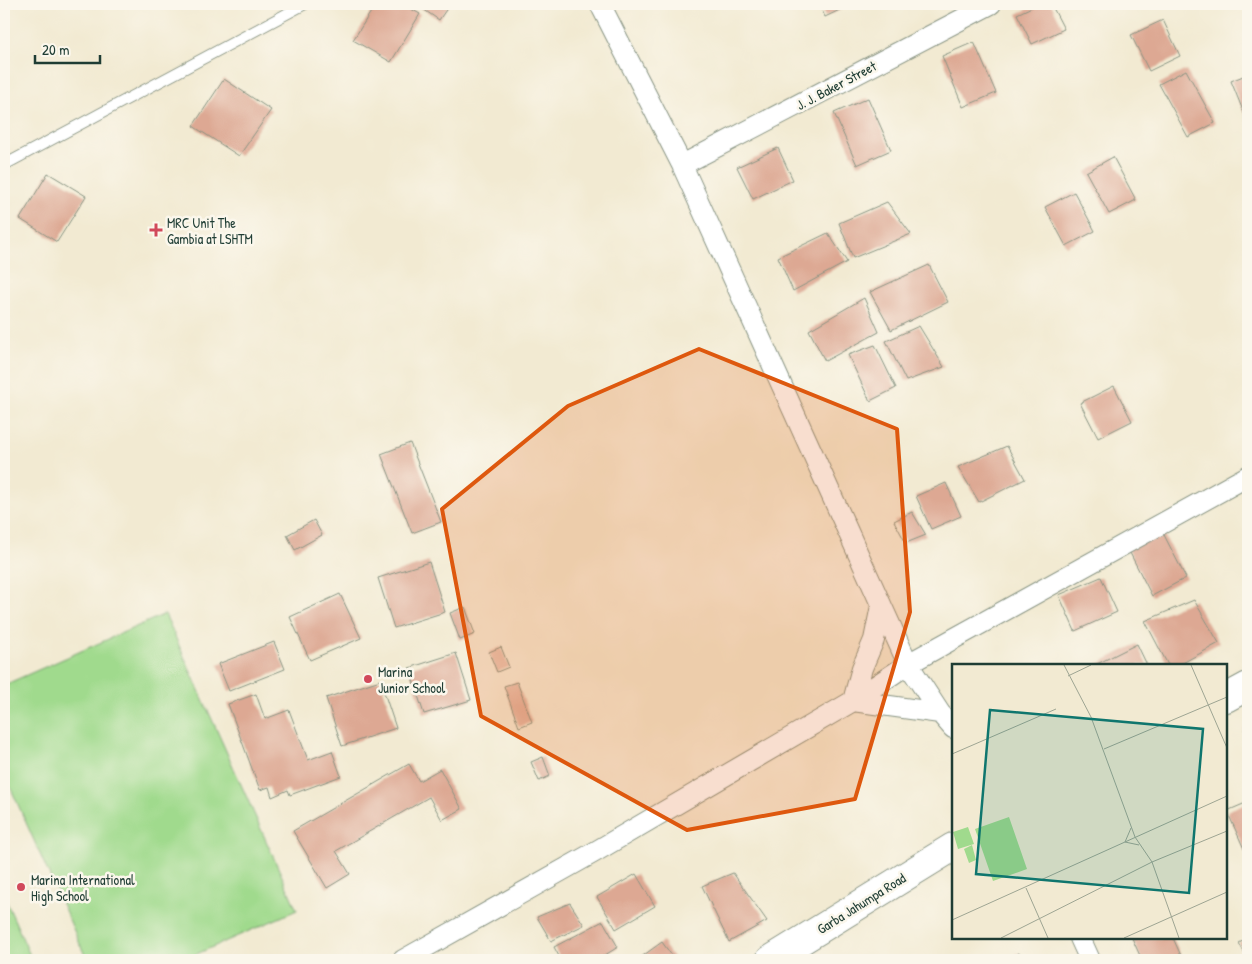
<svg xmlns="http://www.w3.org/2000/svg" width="1252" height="964" viewBox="0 0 1252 964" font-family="'Patrick Hand',sans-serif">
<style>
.green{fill:#a0da8d;stroke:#608c60}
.building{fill:#dda893}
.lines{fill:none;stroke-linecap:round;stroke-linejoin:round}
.lane-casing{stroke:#889483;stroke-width:12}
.street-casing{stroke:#889483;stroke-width:22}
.secondary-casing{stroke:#889483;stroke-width:30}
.lane{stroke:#fff;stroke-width:10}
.street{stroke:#fff;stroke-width:20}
.secondary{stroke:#fff;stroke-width:28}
.marked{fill:#de580e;fill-opacity:0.2;stroke:#de580e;stroke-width:4;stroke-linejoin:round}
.poi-dot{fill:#d1495b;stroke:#fbf7ec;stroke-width:2}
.labels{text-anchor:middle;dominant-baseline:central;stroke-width:5;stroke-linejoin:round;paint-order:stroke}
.street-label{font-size:14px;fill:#1f3d34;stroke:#fbf7ec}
.poi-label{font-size:14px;fill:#1f3d34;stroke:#fbf7ec;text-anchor:start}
.inset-road{fill:none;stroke:#9ea593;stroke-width:1}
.view{fill:#0f766e;fill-opacity:0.15;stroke:#0f766e;stroke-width:2.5}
.inset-edge{fill:none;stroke:#1f3d34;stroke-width:2.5}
</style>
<rect width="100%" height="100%" fill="#fbf7ec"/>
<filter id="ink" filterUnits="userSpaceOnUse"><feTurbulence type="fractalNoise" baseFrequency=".02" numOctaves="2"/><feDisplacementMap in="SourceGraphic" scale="10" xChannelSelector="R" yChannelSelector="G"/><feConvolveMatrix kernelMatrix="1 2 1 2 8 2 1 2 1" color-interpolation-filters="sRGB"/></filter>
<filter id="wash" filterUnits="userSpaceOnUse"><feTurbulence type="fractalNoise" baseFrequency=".0096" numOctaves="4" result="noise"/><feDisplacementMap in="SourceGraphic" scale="20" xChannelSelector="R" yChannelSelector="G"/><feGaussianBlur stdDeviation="1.12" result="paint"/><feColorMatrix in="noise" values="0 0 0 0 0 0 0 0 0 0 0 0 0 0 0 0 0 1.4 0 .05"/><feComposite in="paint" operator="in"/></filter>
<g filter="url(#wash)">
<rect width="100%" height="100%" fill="#f2ead2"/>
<path class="green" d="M165,614L297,910L183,960H87L4,773V685Z
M4,896L32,960H4Z"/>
<g id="blocks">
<path class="building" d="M376,4H402L420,14L391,62L353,40Z
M417,4H450L439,20L417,5Z
M819,4H852L825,17Z
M1038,4H1051L1064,29L1032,44L1017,14Z
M1163,20L1180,56L1149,71L1131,35Z
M974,42L996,93L963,107L942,56Z
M1186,70L1215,123L1188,137L1159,84Z
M1248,74V123L1231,81Z
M224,79L271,110L239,156L193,126Z
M868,98L891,150L857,165L834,113Z
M778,148L793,180L753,199L737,167Z
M1113,157L1136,200L1109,214L1086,172Z
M48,173L86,196L57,242L20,219Z
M1074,192L1095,231L1066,246L1045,207Z
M887,202L911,234L853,258L839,223Z
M828,233L847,262L793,291L778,257Z
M929,265L948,302L891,330L870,292Z
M864,298L879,332L825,361L809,330Z
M919,326L944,367L906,381L886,341Z
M875,345L896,388L870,401L848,355Z
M1114,386L1132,421L1098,438L1080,403Z
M410,443L441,522L412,533L381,454Z
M1007,446L1025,479L979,502L958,467Z
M946,483L961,516L931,529L916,496Z
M912,512L926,535L906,543L894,521Z
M314,520L322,535L295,550L287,535Z
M1161,529L1186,578L1152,596L1127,547Z
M429,562L445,612L394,628L378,578Z
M1101,577L1117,612L1075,631L1059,595Z
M340,594L361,638L310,660L290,617Z
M1194,600L1219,643L1179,665H1168L1145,621Z
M465,607L475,634L460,640L450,613Z
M274,642L285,669L229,691L218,664Z
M1137,644L1147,665H1095Z
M501,647L509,667L497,672L489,652Z
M456,653L471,700L424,714L409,668Z
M380,680L396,728L342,746L326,698Z
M517,682L532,722L519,727L504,686Z
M256,694L265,719L289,710L308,760L332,751L341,776L290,795L288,790L272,797L269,787L260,790L228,704Z
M1248,727V738L1244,729Z
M543,757L550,776L539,781L531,762Z
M409,764L419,781L440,769L462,809L442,820L429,797L336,851L350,874L327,888L293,831Z
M1248,802V850L1245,851L1227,811Z
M733,873L767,921L729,942L702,886Z
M636,874L655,906L616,929L597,897Z
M570,903L584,925L551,941L537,917Z
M603,921L618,947L597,960H561L554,947Z
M1132,938H1173L1183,960H1142Z
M1248,938V960L1239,943Z
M662,942L675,960H637Z
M1019,953L1023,960H1005Z"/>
</g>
</g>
<g filter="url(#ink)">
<use href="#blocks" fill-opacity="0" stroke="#889483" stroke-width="1"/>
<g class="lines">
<defs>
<path id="lane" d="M4,165L305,4"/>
<path id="street" d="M600,4L682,165L908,664L940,713L953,728
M682,165L991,4
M881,606L874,640L862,668L853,701L940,713
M1080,938L1090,960
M403,960L593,853L853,701L908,664L1248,476"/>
<path id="secondary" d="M1226,698L1248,686
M770,960L953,847"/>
</defs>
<use href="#lane" class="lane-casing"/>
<use href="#street" class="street-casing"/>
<use href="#secondary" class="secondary-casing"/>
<use href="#lane" class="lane"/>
<use href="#street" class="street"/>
<use href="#secondary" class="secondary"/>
</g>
</g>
<path class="marked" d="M699,349L897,429L910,612L855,799L687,830L481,716L442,509L568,406Z"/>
<g class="poi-dot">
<path d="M153.5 222.5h5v5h5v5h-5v5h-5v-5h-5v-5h5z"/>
<circle cx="368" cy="679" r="5"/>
<circle cx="21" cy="887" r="5"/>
</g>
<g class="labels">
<g class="street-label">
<text transform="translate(836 85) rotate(-28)">J. J. Baker Street</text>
<text transform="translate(861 903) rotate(-32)">Garba Jahumpa Road</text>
</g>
<g class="poi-label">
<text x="167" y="222">MRC Unit The<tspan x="167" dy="16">Gambia at LSHTM</tspan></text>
<text x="378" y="671">Marina<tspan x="378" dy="16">Junior School</tspan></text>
<text x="31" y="879">Marina International<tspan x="31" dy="16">High School</tspan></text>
</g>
</g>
<g transform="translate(952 664)">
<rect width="275" height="275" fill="#f2ead2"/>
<path d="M57,153L75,205L41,217L23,165ZM16,163L22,180L6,185L1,168ZM20,181L24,196L17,199L12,185Z" fill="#a0da8d"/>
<path class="inset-road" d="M112,1L139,53L183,173L200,198L227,274M239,1L275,84M116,12L139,1M152,85L275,33M0,90L104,45M179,164L173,178L187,181M74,224L96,274M0,256L275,132M49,274L200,198L275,167M172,274L275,228"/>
<path class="view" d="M38,46L251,65L237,229L24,210Z"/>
<rect width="275" height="275" class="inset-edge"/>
</g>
<rect width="1252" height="964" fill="none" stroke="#fbf7ec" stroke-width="20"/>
<path d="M35 55v8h65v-8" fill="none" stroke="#1f3d34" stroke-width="2.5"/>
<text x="42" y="55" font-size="15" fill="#1f3d34" stroke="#fbf7ec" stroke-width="4" paint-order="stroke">20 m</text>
</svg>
